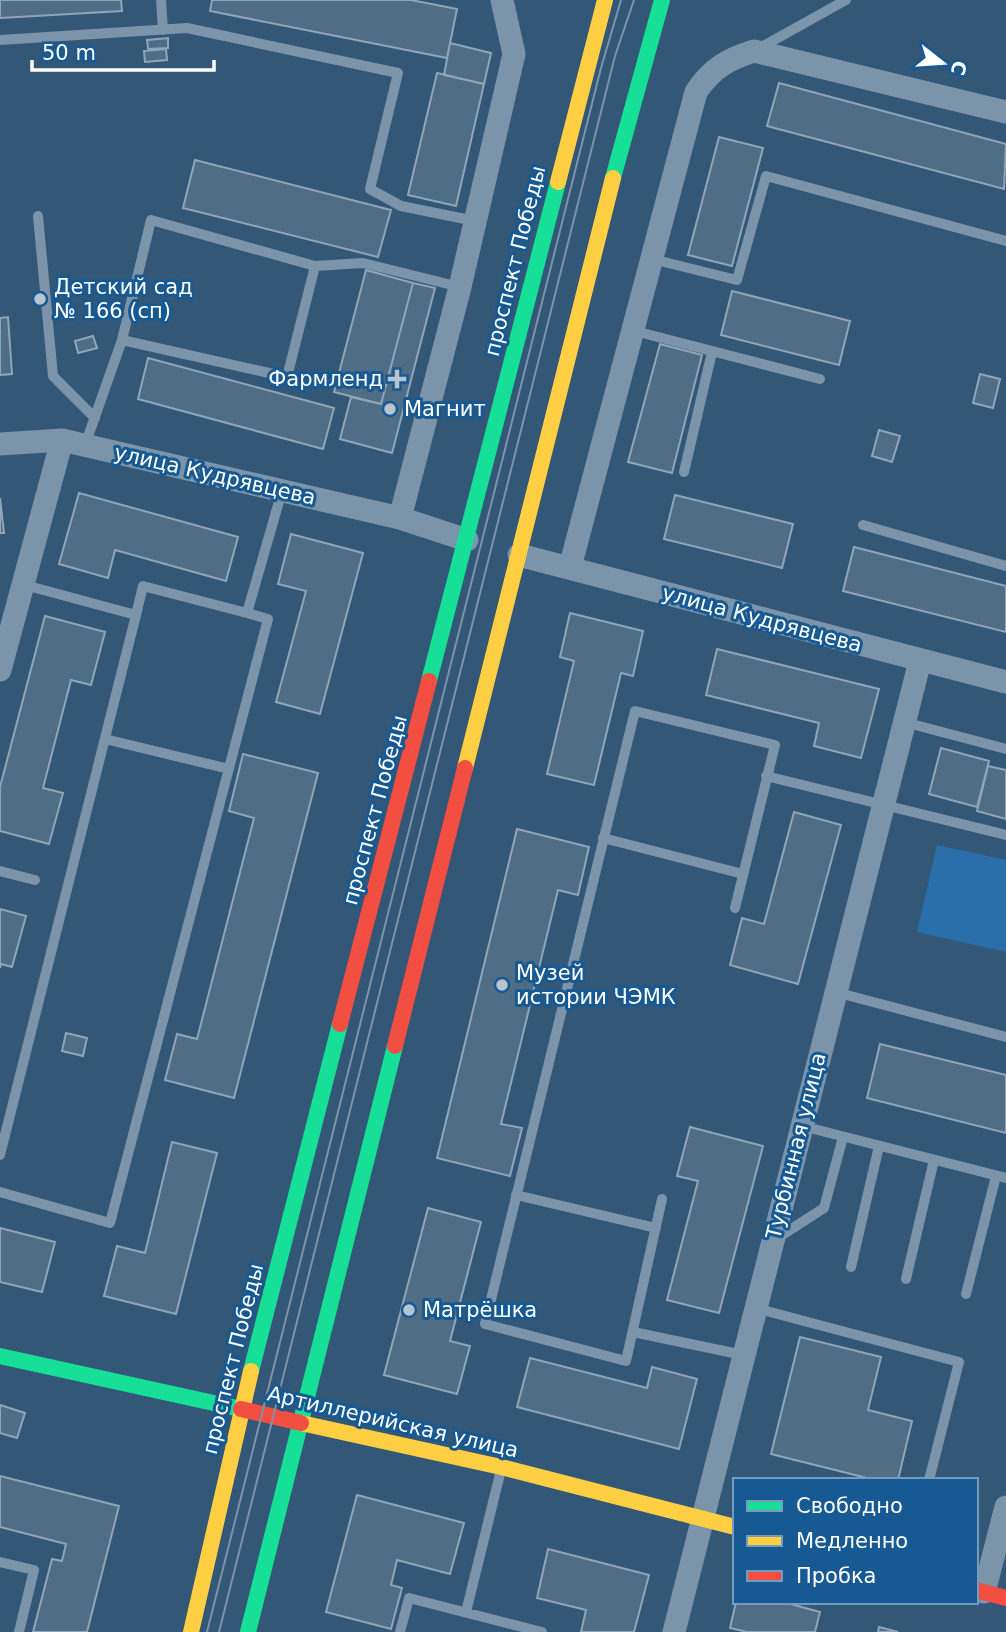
<svg xmlns="http://www.w3.org/2000/svg" width="1006" height="1632" viewBox="0 0 1006 1632" font-family="'DejaVu Sans',sans-serif">
<style>
.green{fill:#2a6faa}
.building{fill:#506d86;stroke:#90a5b8;stroke-width:2}
.lines{fill:none;stroke-linecap:round;stroke-linejoin:round}
.lane{stroke:#7b94aa;stroke-width:10}
.street{stroke:#7b94aa;stroke-width:23}
.fast{stroke:#16e098;stroke-width:16}
.slow{stroke:#ffcf43;stroke-width:16}
.jam{stroke:#f24e42;stroke-width:16}
.tram{stroke:#7d93a9;stroke-width:2}
.poi-dot{fill:#b8c4cf;stroke:#175993;stroke-width:2.5}
.labels{text-anchor:middle;dominant-baseline:central;stroke-width:6;stroke-linejoin:round;paint-order:stroke}
.street-label{font-size:21px;fill:#fff;stroke:#175993}
.poi-label{font-size:21px;fill:#fff;stroke:#175993;text-anchor:start}
</style>
<rect width="100%" height="100%" fill="#335777"/>
<path class="green" d="M937,845L1006,860V952L917,932Z"/>
<path class="building" d="M0,0H121L122,11L0,18Z
M212,0H411L457,9L447,58L210,11Z
M168,38V48L148,49L147,40Z
M450,43L491,53L484,84L444,75Z
M166,49L167,60L145,62L144,51Z
M437,73L484,84L456,206L408,195Z
M779,83L1006,144L1004,189L767,126Z
M719,137L763,148L732,266L688,255Z
M195,160L391,210L378,257L183,208Z
M366,270L413,283L381,404L334,392Z
M413,283L435,288L392,453L340,439L351,397L381,404Z
M732,291L850,321L839,365L721,335Z
M8,317L12,374L0,375V318Z
M93,336L97,348L78,353L75,341Z
M660,344L702,355L672,473L628,462Z
M148,358L334,408L323,449L138,399Z
M980,374L1000,379L993,408L973,403Z
M879,430L900,436L892,462L872,456Z
M79,493L238,537L226,581L115,550L108,578L59,564Z
M675,495L793,524L782,568L664,539Z
M0,498L4,533H0Z
M291,534L363,553L320,714L276,702L306,591L278,584Z
M854,547L1006,586V632L843,591Z
M570,613L643,631L633,676L621,673L594,785L547,774L574,661L560,657Z
M45,616L105,632L91,685L71,680L43,788L63,793L49,844L0,831V787Z
M717,649L879,689L861,758L814,746L819,723L706,695Z
M941,748L989,761L977,807L929,794Z
M243,754L318,773L234,1098L165,1080L177,1034L197,1039L254,818L229,811Z
M988,766L1006,770V819L977,811Z
M794,812L841,825L798,984L730,965L742,918L764,924Z
M517,829L589,847L578,895L558,890L501,1124L522,1128L510,1176L437,1158Z
M0,909L26,916L12,967L1,964L0,968Z
M66,1033L87,1038L83,1056L62,1051Z
M880,1044L1006,1075V1133L867,1098Z
M690,1127L763,1146L719,1313L667,1300L698,1181L677,1176Z
M172,1142L217,1153L176,1314L104,1296L117,1246L145,1253Z
M428,1208L481,1222L450,1341L470,1346L457,1394L384,1375Z
M0,1228L55,1242L42,1292L0,1282Z
M800,1337L881,1357L868,1410L912,1421L898,1480H875L771,1454Z
M530,1358L647,1388L652,1367L697,1379L679,1449L517,1407Z
M0,1405L25,1413L17,1438L0,1433Z
M0,1476L119,1506L87,1632H33L52,1559L62,1561L66,1544L0,1527Z
M357,1495L464,1523L450,1574L397,1560L391,1585L402,1588L391,1629L326,1612Z
M548,1549L649,1575L634,1632H581L586,1610L537,1598Z
M736,1602H783L820,1612L815,1632H747L730,1628Z
M879,1627L898,1632H878Z"/>
<g class="lines">
<path class="lane" d="M161,0L163,30
M0,40L187,28L398,73L370,189L401,206L475,221
M756,50L846,0
M38,216L53,376L95,418
M652,259L737,280L766,176L1006,241
M631,330L820,379
M122,340L287,377L315,266
M85,445L122,340L151,220L315,266L363,263L460,287
M684,472L712,352
M863,525L1006,566
M21,584L136,615L143,586L247,613
M904,722L1006,749
M105,739L229,769
M766,776L1006,835
M603,838L743,874
M0,871L35,880
M835,992L1006,1037
M802,1126L1006,1178
M0,1155L136,615
M0,1192L110,1223L268,619L247,613L282,491
M516,1195L656,1228
M662,1199L626,1361L485,1324L635,711L775,745L735,908
M776,1239L824,1208L843,1137
M851,1267L879,1146
M906,1279L934,1160
M966,1294L996,1176
M755,1308L959,1362L929,1480
M633,1332L743,1355
M0,1562L34,1570L19,1632
M466,1612L501,1470
M400,1632L409,1598L542,1632"/>
<path class="street" d="M0,444L62,440L400,518L467,540
M400,518L460,287L514,54L502,0
M519,555L1006,682
M570,567L696,92C711,69 728,59 754,51L1006,112
M0,670L62,440
M984,1592L1006,1507
M674,1632L920,661"/>
<path class="fast" d="M613,178L662,0
M429,681L558,182
M0,1356L241,1409
M251,1371L340,1024
M248,1632L395,1046"/>
<path class="slow" d="M558,182L605,0
M465,768L613,178
M301,1423L501,1467L735,1527
M191,1632L251,1371"/>
<path class="jam" d="M340,1024L429,681
M395,1046L465,768
M241,1409L301,1423
M976,1590L1006,1598"/>
<path class="tram" d="M207,1632L601,68L621,0
M219,1632L615,56L634,0"/>
</g>
<g class="poi-dot">
<circle cx="40" cy="299" r="7"/>
<path d="M393.5 368.5h7v7h7v7h-7v7h-7v-7h-7v-7h7z"/>
<circle cx="390" cy="409" r="7"/>
<circle cx="502" cy="985" r="7"/>
<circle cx="409" cy="1310" r="7"/>
</g>
<g class="labels">
<g class="street-label">
<text transform="translate(515 261) rotate(-76)">проспект Победы</text>
<text transform="translate(215 475) rotate(13)">улица Кудрявцева</text>
<text transform="translate(762 619) rotate(15)">улица Кудрявцева</text>
<text transform="translate(375 810) rotate(-75)">проспект Победы</text>
<text transform="translate(796 1146) rotate(-76)">Турбинная улица</text>
<text transform="translate(233 1359) rotate(-76)">проспект Победы</text>
<text transform="translate(393 1422) rotate(13)">Артиллерийская улица</text>
</g>
<g class="poi-label">
<text x="54" y="287">Детский сад<tspan x="54" dy="24">№ 166 (сп)</tspan></text>
<text x="383" y="379" text-anchor="end">Фармленд</text>
<text x="404" y="409">Магнит</text>
<text x="516" y="973">Музей<tspan x="516" dy="24">истории ЧЭМК</tspan></text>
<text x="423" y="1310">Матрёшка</text>
</g>
</g>
<rect x="733" y="1478" width="245" height="126" fill="#175993" stroke="#749bbe" stroke-width="2"/>
<rect x="747" y="1501" width="35" height="10" fill="#16e098" stroke="#749bbe" stroke-width="2"/>
<text x="796" y="1513" font-size="21" fill="#ffffff">Свободно</text>
<rect x="747" y="1536" width="35" height="10" fill="#ffcf43" stroke="#749bbe" stroke-width="2"/>
<text x="796" y="1548" font-size="21" fill="#ffffff">Медленно</text>
<rect x="747" y="1571" width="35" height="10" fill="#f24e42" stroke="#749bbe" stroke-width="2"/>
<text x="796" y="1583" font-size="21" fill="#ffffff">Пробка</text>
<g transform="translate(943 63) rotate(107)" stroke="#175993" stroke-width="5" paint-order="stroke">
<path d="M0-5L12 26L0 18L-12 26Z" fill="#ffffff"/>
<text y="-10" font-size="19" font-weight="bold" text-anchor="middle" fill="#ffffff">С</text>
</g>
<path d="M32 60v10h182v-10" fill="none" stroke="#ffffff" stroke-width="3.5"/>
<text x="42" y="60" font-size="21" fill="#ffffff" stroke="#175993" stroke-width="5" paint-order="stroke">50 m</text>
</svg>
